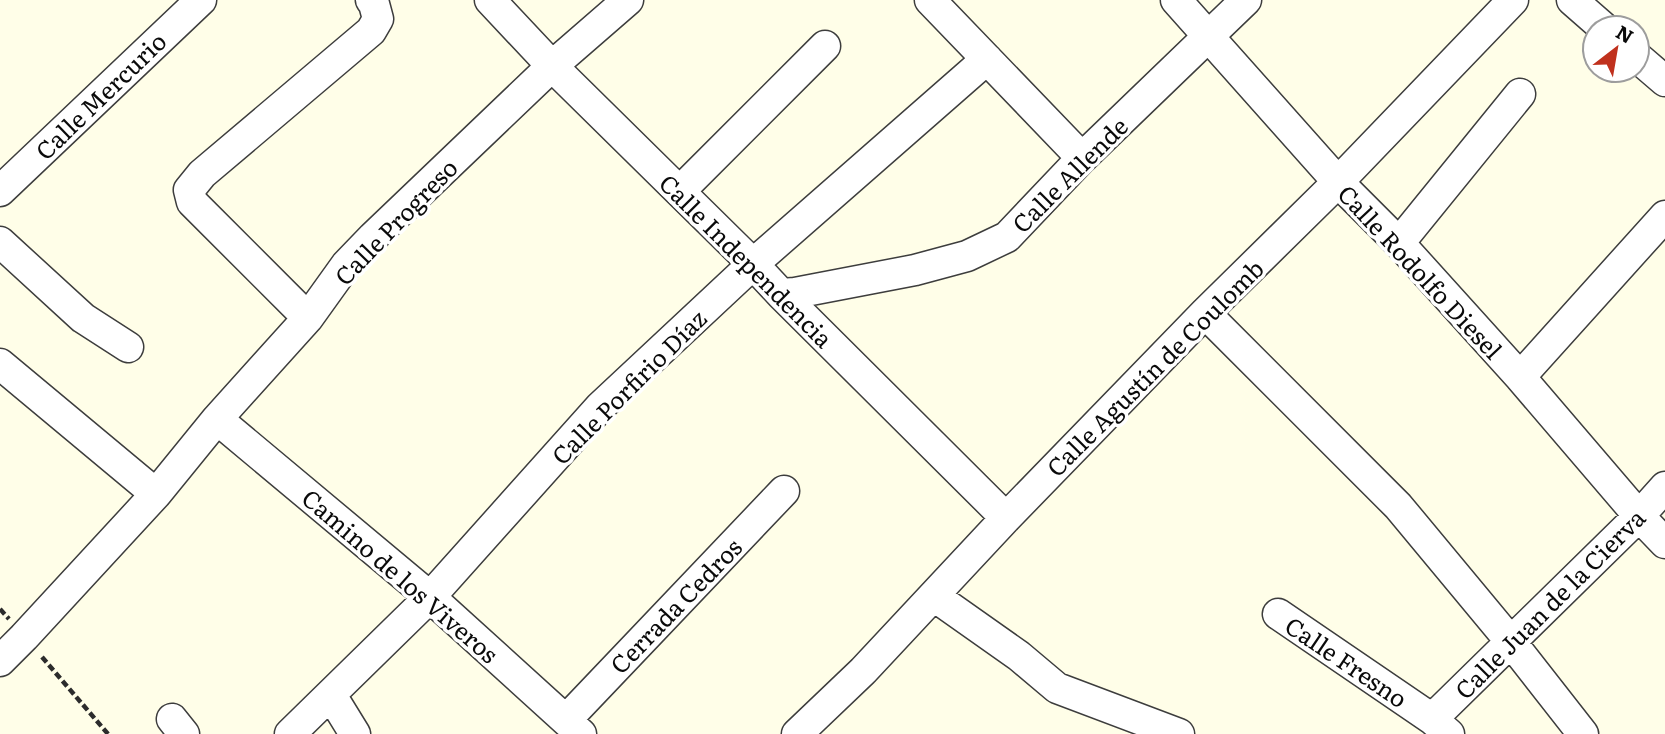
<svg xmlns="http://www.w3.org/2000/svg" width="1665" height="734" viewBox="0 0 1665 734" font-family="Literata,serif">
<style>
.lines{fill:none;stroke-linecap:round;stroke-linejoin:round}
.minor-casing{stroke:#3d3d3d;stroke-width:33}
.path{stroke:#2c2c2c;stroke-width:4.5;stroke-dasharray:7 3.5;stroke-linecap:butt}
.minor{stroke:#fff;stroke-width:30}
.labels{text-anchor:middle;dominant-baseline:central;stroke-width:7;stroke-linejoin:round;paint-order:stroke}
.street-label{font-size:24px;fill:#0a0a0a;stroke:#fff}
</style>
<rect width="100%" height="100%" fill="#fffee8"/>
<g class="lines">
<defs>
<path id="minor" d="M490,0L552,66L753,264L781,294L1006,518
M930,0L1082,158
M1176,0L1338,182L1399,243L1520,377L1639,516L1665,543
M1572,0L1604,28
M1637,57L1665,81
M0,191L201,0
M680,191L825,46
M0,242L83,318L128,347
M1399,243L1520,94
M781,294L795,293L915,270L967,256L1007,237L1082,158L1246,0
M1205,313L1398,506L1511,642L1583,734
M308,318L192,202L189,190L202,174L371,31L378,19L374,4L371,0
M0,364L156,494
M1520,377L1665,216
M217,419L430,597L581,734
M934,596L1019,656L1057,688L1179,734
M1278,614L1432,719L1449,734
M0,661L24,637L156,494L217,419L308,318L346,265L373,237L552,66L628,0
M331,695L355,734
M172,719L184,734
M1432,719L1639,516L1665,487
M566,720L784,491
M290,734L430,597L600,407L753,264L987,59
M797,734L863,671L1006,518L1205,313L1338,182L1513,0"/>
</defs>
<use href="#minor" class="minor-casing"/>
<path class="path" d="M0,609L9,619
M42,657L108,734"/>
<use href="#minor" class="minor"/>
</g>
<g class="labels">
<g class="street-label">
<text transform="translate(100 95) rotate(-44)">Calle Mercurio</text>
<text transform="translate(1069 174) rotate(-45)">Calle Allende</text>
<text transform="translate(395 221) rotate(-46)">Calle Progreso</text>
<text transform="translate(747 260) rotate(45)">Calle Independencia</text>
<text transform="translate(1421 271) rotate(47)">Calle Rodolfo Diesel</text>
<text transform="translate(1154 367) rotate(-45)">Calle Agustín de Coulomb</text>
<text transform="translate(628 386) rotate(-45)">Calle Porfirio Díaz</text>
<text transform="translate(401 575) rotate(41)">Camino de los Viveros</text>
<text transform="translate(1549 603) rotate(-45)">Calle Juan de la Cierva</text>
<text transform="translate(675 605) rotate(-46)">Cerrada Cedros</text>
<text transform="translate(1347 661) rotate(34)">Calle Fresno</text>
</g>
</g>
<g transform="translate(1616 49) rotate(31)"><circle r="33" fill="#ffffff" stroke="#9d9d9d" stroke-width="2"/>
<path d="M0-5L12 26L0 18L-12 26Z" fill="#c0311d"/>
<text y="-10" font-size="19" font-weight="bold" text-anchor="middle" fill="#0a0a0a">N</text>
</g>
</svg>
